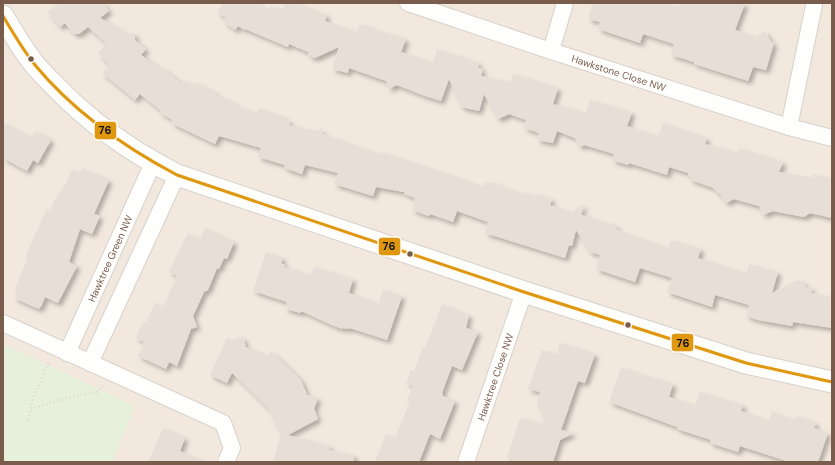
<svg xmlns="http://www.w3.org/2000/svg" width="835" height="465" viewBox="0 0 835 465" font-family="'DM Sans',sans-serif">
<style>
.residential{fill:#f2e8de}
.green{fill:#e7f0db}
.building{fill:#e6ded7;filter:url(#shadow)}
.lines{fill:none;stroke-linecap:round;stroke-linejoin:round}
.minor-casing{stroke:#d7d1cb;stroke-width:18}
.tertiary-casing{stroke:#d7d1cb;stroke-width:23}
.path{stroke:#dcd5d0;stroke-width:2.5;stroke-dasharray:1 3;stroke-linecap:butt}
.minor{stroke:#fefefd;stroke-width:16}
.tertiary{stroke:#fefefd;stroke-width:21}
.bus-1-casing{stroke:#fffaf3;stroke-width:6}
.bus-1{stroke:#de970f;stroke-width:3}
.bus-dot{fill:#7a5c4d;stroke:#fffaf3;stroke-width:1.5}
.labels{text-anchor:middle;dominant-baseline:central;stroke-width:4;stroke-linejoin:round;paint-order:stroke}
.street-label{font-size:10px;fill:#7a5c4d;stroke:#fffaf3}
.line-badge{stroke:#fffaf3;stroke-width:1.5}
.pale-badge-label{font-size:11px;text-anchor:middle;font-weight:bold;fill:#111}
</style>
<defs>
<filter id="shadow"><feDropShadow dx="3.5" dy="3.5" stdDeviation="2" flood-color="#0004"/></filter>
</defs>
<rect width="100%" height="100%" fill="#f9f5f0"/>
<path class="residential" d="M3,3H832V462H3Z"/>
<path class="green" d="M3,344L135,406L112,462H3Z"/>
<path class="building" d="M60,3H103L109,11L100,18L128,34L135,33V40L146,49L141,55L159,68H163L182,84L184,80L194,86L196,82L216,93L215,94L256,115L259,108L284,117V119L290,121L289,125L314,131L321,129L323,134L380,154L381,152L406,160L484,187L486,182L491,184L492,182L523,194L524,192L537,197V194L552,199L550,205L571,212L584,204L581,213L582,215L617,226L616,229L647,241L668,248L671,240L701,249L698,258L746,274L749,264L778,272L772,293L797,280L803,282L806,287L812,288L811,293L832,297V328L793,322L792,326L786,325L758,320L746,316L749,305L715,295L712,307L667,292L672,278L640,268L635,282L596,269L600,255L590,252L576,230L572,246L569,245L565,258L485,233L488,222L457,211L453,222L430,214L429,216L412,210L415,198L404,194V192L376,187L373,196L334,184L338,173L305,165L302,174L284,168L285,165L258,157L261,148L223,137L219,136L215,144L171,123L173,120L160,113L161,111L140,94L135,100L102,73L109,65L98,53L106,43L88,27L79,34H74L65,23L60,27L48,12Z
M223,3H256L268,11L270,7L272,6L282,10L285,3H295L327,15L325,21L357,33L360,24L406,39L401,52L433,63L437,49L479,63L478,68L483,69L481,76L510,82L513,74L558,88L553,104L586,113L590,100L632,112L627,126L658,136L663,123L707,138L705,144L738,153L740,148L783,162L779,172L813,178V174L832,179V218L810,213L804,217L773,211L763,215L759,206L734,199L726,203L720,194L716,192V190L713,189L714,188L691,180L688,173L669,167L667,175L629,163L628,165L612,160L614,154L584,145L580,147L575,138L557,131L553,143L537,140L539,133L524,128L526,120L509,114L498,119L484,94L479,111L461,107L449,79L441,101L422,95L397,85L389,89L386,81L349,68L348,73L332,69L339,47L315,58L309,56L308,52L289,44L288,47L245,29V30L238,26L235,30L224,22L226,18L217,12Z
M593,3H665L677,7L685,3H745L735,30L755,37L765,31L771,42L774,43L766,70L753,67L748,81L694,64V62L671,55L674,44L643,34L640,43L598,29L600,22L588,19Z
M3,123L31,138L35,131L51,140L38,163L33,160L27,171L3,158Z
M82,168L109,180L94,214L100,216L92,234L80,229L69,262L77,266L58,303L45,297L41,307H40L39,309L14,298L18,290L15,289L28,258L25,257L47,209L50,210L54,201L66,183L72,170L80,174Z
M205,228L234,242L227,259L224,258L219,269L217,268L208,290L204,292L193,316L197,327L191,329L177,366L169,362L166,369L138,356L144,342L136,338L143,322L146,323L155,303L163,307L177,276L169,272L185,239L188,234L200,239Z
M266,252L283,258L281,263L285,265L284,267L311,275L314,267L353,279L349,293L379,304L383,290L402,296L387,340L350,328V329L343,328V329L334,326L301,311V313L285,309L287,302L253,291Z
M442,304L469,315L466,328L478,332L462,370L452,366L442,393L443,394V396L455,401L440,439L430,434L419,462H375L386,434L395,438L410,401L407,400L413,386L406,383L411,370L414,371L423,347L425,348Z
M243,337L246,347L267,356L271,351L301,380L307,395L318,398L314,409L318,419L288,435L330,446L329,450L354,455V462H273L281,434L269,409L232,373L227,383L210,375L227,338L232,340Z
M560,343L595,354L585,383L578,381L561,430L574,433L560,440L553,462H518L507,458L520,418L546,425L537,402L540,392L528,389L542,350L557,354Z
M621,367L673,384L669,397L695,405L700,392L743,405L741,411L769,421L772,412L796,420L797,416L816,423L814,428L828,433L818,462H790L740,446L738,452L710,443L711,440L677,429V427L609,402Z
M163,428L185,438L180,451L205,462H148Z"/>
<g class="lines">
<defs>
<g id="minor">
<path id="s1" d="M408,3L551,51L789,127L832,138"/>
<path d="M551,51L565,3"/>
<path d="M789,127L814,5"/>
<path d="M3,323L223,423L232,448L226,462"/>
<path id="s2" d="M67,353L153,163"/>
<path d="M90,363L177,175"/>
<path id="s3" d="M466,462L524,292"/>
</g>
<path id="tertiary" d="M3,16C13,33 23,50 35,65C41,72 48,79 54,85C89,122 132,152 177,175L524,292L746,363L832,382"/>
</defs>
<use href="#minor" class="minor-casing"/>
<use href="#tertiary" class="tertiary-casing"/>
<path class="path" d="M31,409L73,396L97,392L103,386
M28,420L34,396L49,362"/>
<use href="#minor" class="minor"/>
<use href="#tertiary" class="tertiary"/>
<defs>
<path id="bus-1" d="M3,16C13,33 23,50 35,65C73,111 124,147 177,175L524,292L746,363L832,382"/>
</defs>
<use href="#bus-1" class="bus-1-casing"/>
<use href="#bus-1" class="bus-1"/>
</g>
<g class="bus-dot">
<circle cx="31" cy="59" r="3.5"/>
<circle cx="410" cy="254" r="3.5"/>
<circle cx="628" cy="325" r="3.5"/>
</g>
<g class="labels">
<g class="street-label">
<text stroke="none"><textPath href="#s1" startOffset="222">Hawkstone Close NW</textPath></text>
<text stroke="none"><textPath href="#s2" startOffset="104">Hawktree Green NW</textPath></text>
<text stroke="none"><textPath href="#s3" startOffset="90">Hawktree Close NW</textPath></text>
</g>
</g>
<g class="line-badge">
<rect x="94" y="121" width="23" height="19" rx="4" fill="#de970f"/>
<rect x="378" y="237" width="23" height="19" rx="4" fill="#de970f"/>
<rect x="671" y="333" width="23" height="19" rx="4" fill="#de970f"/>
</g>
<g class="pale-badge-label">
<text x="105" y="134">76</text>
<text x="389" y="250">76</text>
<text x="683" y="347">76</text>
</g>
<rect width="835" height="465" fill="none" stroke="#7a5c4d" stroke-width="8"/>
</svg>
